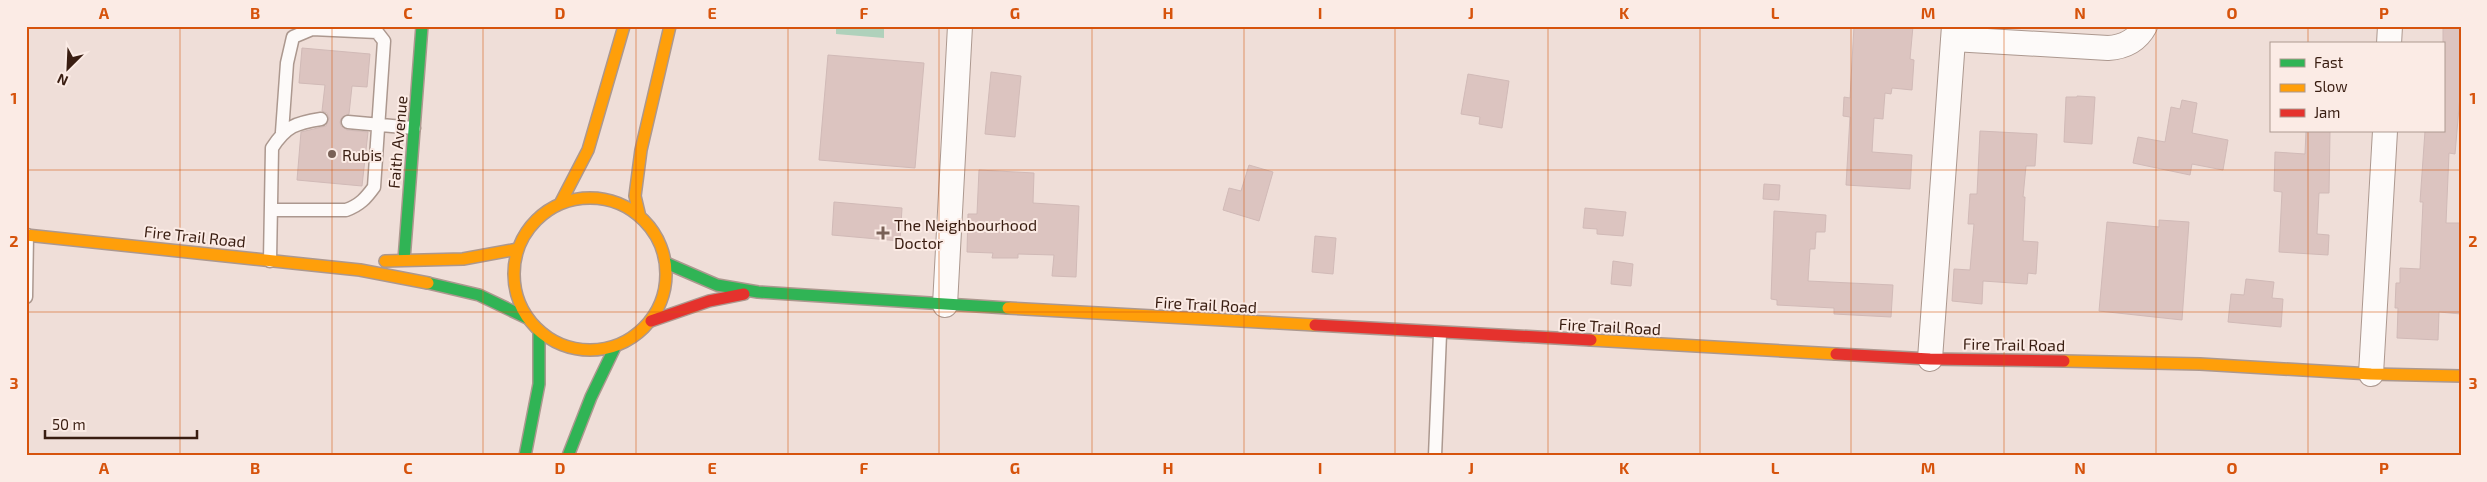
<svg xmlns="http://www.w3.org/2000/svg" width="2487" height="482" viewBox="0 0 2487 482" font-family="'Exo 2',sans-serif">
<style>
.green{fill:#afd1bb}
.building{fill:#dcc4c0;stroke:#d1bab7}
.lines{fill:none;stroke-linecap:round;stroke-linejoin:round}
.lane-casing{stroke:#ac988f;stroke-width:15}
.street-casing{stroke:#ac988f;stroke-width:26}
.fast-casing{stroke:#ac988f;stroke-width:14}
.slow-casing{stroke:#ac988f;stroke-width:14}
.jam-casing{stroke:#ac988f;stroke-width:14}
.lane{stroke:#fdfaf9;stroke-width:12}
.street{stroke:#fdfaf9;stroke-width:24}
.fast{stroke:#30b455;stroke-width:11}
.slow{stroke:#ff9f0a;stroke-width:11}
.jam{stroke:#e5322d;stroke-width:11}
.grid{fill:none;stroke:#d6530c;stroke-width:1;stroke-opacity:0.55}
.poi-dot{fill:#796157;stroke:#fbebe5;stroke-width:2}
.labels{text-anchor:middle;dominant-baseline:central;stroke-width:4;stroke-linejoin:round;paint-order:stroke}
.street-label{font-size:16px;fill:#391d11;stroke:#fbebe5}
.poi-label{font-size:16px;fill:#391d11;stroke:#fbebe5;text-anchor:start}
.neatline{fill:none;stroke:#d6530c;stroke-width:2}
.grid-label{font-size:16px;text-anchor:middle;font-weight:bold;fill:#d6530c}
</style>
<rect width="100%" height="100%" fill="#efded8"/>
<path class="green" d="M836,26H884V38L836,34Z"/>
<path class="building" d="M1854,26H1913L1910,59L1914,60L1912,90L1892,88L1891,94L1885,93L1883,119L1874,118L1872,152L1912,155L1910,189L1846,185L1850,117L1843,116L1844,97L1850,98Z
M2443,26H2461L2460,96L2455,154L2449,153L2446,223H2461V314L2439,312L2438,340L2397,338L2398,308H2395L2396,283H2400V268L2420,269L2423,202H2420L2425,131H2443Z
M302,48L370,54L367,87L352,86L349,114L342,117L340,122L341,126L347,130L368,132L362,186L297,180L301,132L326,126L329,118L327,113L322,111L325,85L299,83Z
M828,55L924,63L915,168L819,160Z
M991,72L1021,76L1015,137L985,134Z
M1468,74L1509,81L1502,128L1479,124L1480,117L1461,114Z
M2077,96L2095,97L2092,144L2064,142L2066,97H2077Z
M2182,100L2197,103L2192,133L2228,140L2223,170L2192,164L2190,175L2133,163L2138,137L2165,142L2171,107L2180,109Z
M1980,131L2037,134L2035,166H2026L2023,197H2025L2023,241L2038,242L2036,274L2028,273L2027,284L1983,281L1982,304L1952,301L1954,269L1970,270L1974,224H1968L1970,194H1977Z
M2306,131H2330L2329,193H2319L2317,234L2329,235L2328,255L2279,252L2282,192L2274,191L2275,152L2305,154Z
M1249,165L1273,172L1259,221L1223,210L1229,188L1241,191Z
M979,170L1034,173L1033,203L1079,206L1076,277L1052,276L1054,255L1018,254V258H992L993,253L967,252L968,214H977Z
M1764,184L1780,185L1779,200L1763,199Z
M834,202L902,208L900,241L832,235Z
M1585,208L1626,212L1623,236L1597,234V229L1583,228Z
M1774,211L1826,215L1825,232H1816L1815,249H1810L1808,281L1893,285L1891,317L1834,314V308L1777,305V300L1771,299Z
M2159,220L2189,222L2182,320L2099,311L2107,222L2159,227Z
M1315,236L1336,238L1333,274L1312,272Z
M1613,261L1633,264L1631,286L1611,284Z
M2246,279L2274,282L2272,298L2283,299L2281,327L2228,322L2231,294L2244,295Z"/>
<g class="lines">
<defs>
<path id="lane" d="M348,122L414,128
M271,210H346C360,205 366,198 374,187L384,41L377,32L312,29L293,37L287,63L282,132
M270,261L272,148C286,126 296,123 321,119
M26,297L27,235
M1435,456L1440,334"/>
<path id="street" d="M1953,39L2108,48C2124,47 2137,41 2145,26
M2389,44L2390,26
M945,305L960,26
M1930,359L1954,26
M2371,374L2385,131"/>
<path id="fast" d="M404,260L422,26
M666,263L717,285L758,292L1008,308
M428,283L479,295L527,318
M525,456L539,384V331
M568,456L591,397L615,347"/>
<path id="slow" d="M514 274a76 76 0 1 1 152 0a76 76 0 1 1-152 0Z
M560,204L588,150L624,26
M640,217L635,196L641,150L670,26
M26,235L360,270L428,283
M385,261L463,259L518,249
M1008,308L1315,325
M1591,340L1836,354
M2064,361L2200,364L2371,374L2461,376"/>
<path id="jam" d="M651,321L709,301L744,294
M1315,325L1591,340
M1836,354L1930,359L2064,361"/>
</defs>
<use href="#lane" class="lane-casing"/>
<use href="#street" class="street-casing"/>
<use href="#fast" class="fast-casing"/>
<use href="#slow" class="slow-casing"/>
<use href="#jam" class="jam-casing"/>
<use href="#lane" class="lane"/>
<use href="#street" class="street"/>
<use href="#fast" class="fast"/>
<use href="#slow" class="slow"/>
<use href="#jam" class="jam"/>
</g>
<path class="grid" d="M180,26V456M332,26V456M483,26V456M636,26V456M788,26V456M939,26V456M1092,26V456M1244,26V456M1395,26V456M1548,26V456M1700,26V456M1851,26V456M2004,26V456M2156,26V456M2308,26V44M2308,131V456M26,170H2461M26,312H2461"/>
<g class="poi-dot">
<circle cx="332" cy="154" r="5"/>
<path d="M880.5 225.5h5v5h5v5h-5v5h-5v-5h-5v-5h5z"/>
</g>
<g class="labels">
<g class="street-label">
<text transform="translate(397 142) rotate(-85)">Faith Avenue</text>
<text transform="translate(195 236) rotate(6)">Fire Trail Road</text>
<text transform="translate(1206 304) rotate(3)">Fire Trail Road</text>
<text transform="translate(1610 326) rotate(3)">Fire Trail Road</text>
<text transform="translate(2014 344) rotate(1)">Fire Trail Road</text>
</g>
<g class="poi-label">
<text x="342" y="154">Rubis</text>
<text x="894" y="224">The Neighbourhood<tspan x="894" dy="18">Doctor</tspan></text>
</g>
</g>
<rect width="2487" height="482" fill="none" stroke="#fbebe5" stroke-width="55"/>
<rect x="2270" y="42" width="175" height="90" fill="#fbebe5" stroke="#ad9990"/>
<rect x="2280" y="59" width="25" height="8" fill="#30b455" stroke="#ad9990"/>
<text x="2314" y="68" font-size="15" fill="#391d11">Fast</text>
<rect x="2280" y="84" width="25" height="8" fill="#ff9f0a" stroke="#ad9990"/>
<text x="2314" y="92" font-size="15" fill="#391d11">Slow</text>
<rect x="2280" y="109" width="25" height="8" fill="#e5322d" stroke="#ad9990"/>
<text x="2314" y="118" font-size="15" fill="#391d11">Jam</text>
<g transform="translate(68 68) rotate(204)" stroke="#fbebe5" stroke-width="4" paint-order="stroke">
<path d="M0-4L9 19L0 12L-9 19Z" fill="#391d11"/>
<text y="-8" font-size="14" font-weight="bold" text-anchor="middle" fill="#391d11">N</text>
</g>
<path d="M45 430v8h152v-8" fill="none" stroke="#391d11" stroke-width="2.5"/>
<text x="52" y="430" font-size="15" fill="#391d11" stroke="#fbebe5" stroke-width="4" paint-order="stroke">50 m</text>
<rect x="28" y="28" width="2432" height="426" class="neatline"/>
<g class="grid-label">
<text x="104" y="19">A</text>
<text x="255" y="19">B</text>
<text x="408" y="19">C</text>
<text x="560" y="19">D</text>
<text x="712" y="19">E</text>
<text x="864" y="19">F</text>
<text x="1015" y="19">G</text>
<text x="1168" y="19">H</text>
<text x="1320" y="19">I</text>
<text x="1471" y="19">J</text>
<text x="1624" y="19">K</text>
<text x="1775" y="19">L</text>
<text x="1928" y="19">M</text>
<text x="2080" y="19">N</text>
<text x="2232" y="19">O</text>
<text x="2384" y="19">P</text>
<text x="14" y="104">1</text>
<text x="2473" y="104">1</text>
<text x="14" y="247">2</text>
<text x="2473" y="247">2</text>
<text x="14" y="389">3</text>
<text x="2473" y="389">3</text>
<text x="104" y="474">A</text>
<text x="255" y="474">B</text>
<text x="408" y="474">C</text>
<text x="560" y="474">D</text>
<text x="712" y="474">E</text>
<text x="864" y="474">F</text>
<text x="1015" y="474">G</text>
<text x="1168" y="474">H</text>
<text x="1320" y="474">I</text>
<text x="1471" y="474">J</text>
<text x="1624" y="474">K</text>
<text x="1775" y="474">L</text>
<text x="1928" y="474">M</text>
<text x="2080" y="474">N</text>
<text x="2232" y="474">O</text>
<text x="2384" y="474">P</text>
</g>
</svg>
